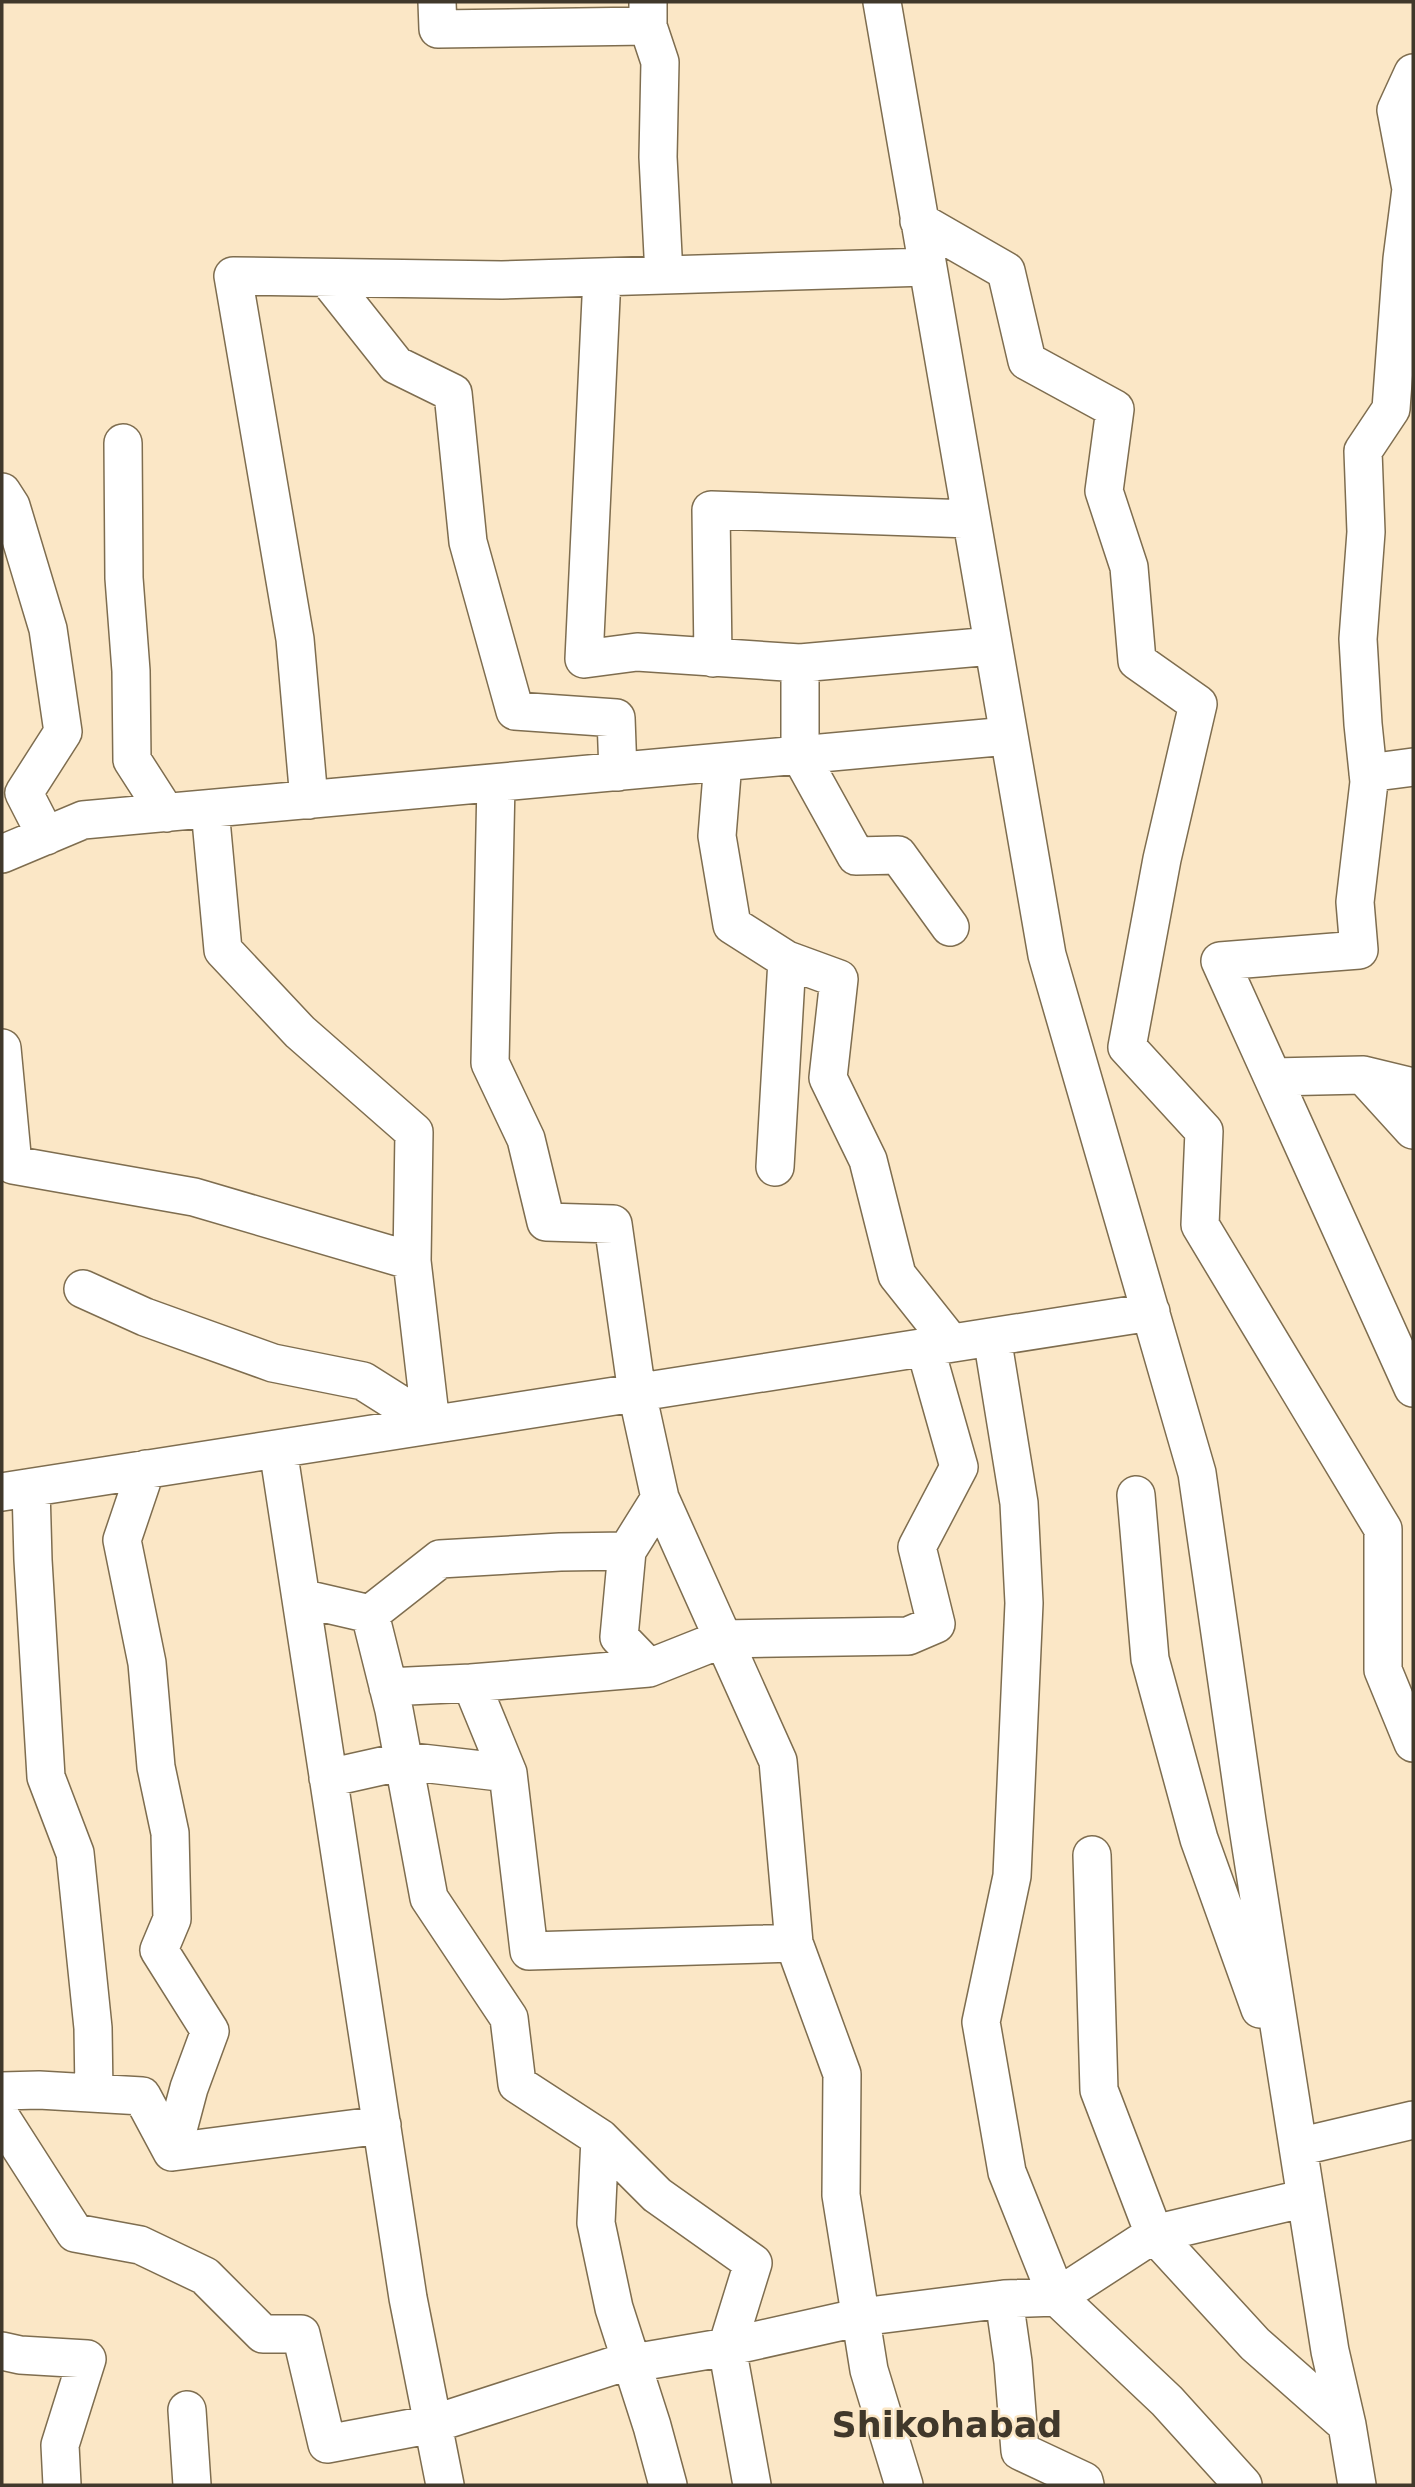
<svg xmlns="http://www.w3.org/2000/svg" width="1415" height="2487" viewBox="0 0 1415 2487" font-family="'DejaVu Sans',sans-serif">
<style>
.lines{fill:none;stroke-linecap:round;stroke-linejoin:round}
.minor-casing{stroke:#7e6d4f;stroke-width:40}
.minor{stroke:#fff;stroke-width:37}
.labels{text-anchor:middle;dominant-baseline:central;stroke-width:5;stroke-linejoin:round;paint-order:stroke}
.town-label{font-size:35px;font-weight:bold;fill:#40382b;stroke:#fbe7c6}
</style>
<rect width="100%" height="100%" fill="#fbe7c6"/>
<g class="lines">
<defs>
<path id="minor" d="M437,2L438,29L648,26
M648,2V26L660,62L658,157L664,275
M882,2L1047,955L1197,1473L1247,1821L1306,2198L1330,2351L1347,2425L1357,2485
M1413,73L1396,110L1411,189L1402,259L1391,409L1363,451L1366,532L1358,639L1363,724L1369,782L1355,902L1359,950L1220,961L1413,1388
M919,221L1006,271L1027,361L1115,409L1104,491L1129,567L1137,661L1198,704L1162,859L1127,1047L1204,1131L1200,1225L1383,1529V1670L1413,1743
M602,277L584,659L637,652L800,663
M327,278L396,365L453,393L468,542L515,711L616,718L618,772
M123,443L124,578L131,671L132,760L166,813
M2,492L11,506L48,629L63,732L24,793L46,836
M713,658L711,510L970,519
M723,762L717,836L732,925L787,960L839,979L828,1078L868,1160L897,1275L951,1343
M1368,773L1413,767
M496,783L490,1063L526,1139L546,1222L613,1224L637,1393L660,1498L778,1761L794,1943L842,2074L841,2195L869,2370L904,2485
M309,800L295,639L233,276L502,280L927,267
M210,809L223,950L300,1032L414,1132L412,1261
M2,854L83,820L1008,736
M950,927L898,855L856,856L800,755V663L992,646
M2,1048L13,1165L194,1197L412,1261L431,1424
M1363,1075L1413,1130
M1273,1077L1363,1075L1413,1087
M775,1167L787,960
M83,1289L145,1317L273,1363L363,1381L431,1424
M992,1337L1019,1503L1024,1603L1012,1876L981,2022L1007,2172L1057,2297L1167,2401L1243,2485
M278,1449L408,2298L445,2485
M146,1469L122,1540L147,1663L156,1767L170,1833L172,1919L159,1950L210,2031L189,2088L172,2152
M31,1488L33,1560L46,1777L75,1853L93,2028L94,2093
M2,1492L1151,1312
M1136,1495L1150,1659L1199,1839L1260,2009
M660,1498L627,1551L619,1637L649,1668L722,1639L908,1636L936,1624L917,1547L959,1467L925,1347
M301,1598L370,1614L394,1710L429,1898L509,2018L517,2084L600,2138L657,2195L753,2263L727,2347L752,2485
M370,1614L440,1559L560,1552L627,1551
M471,1683L649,1668
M388,1687L471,1683L508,1773L529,1951L794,1943
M328,1778L404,1761L508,1773
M1092,1855L1099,2090L1154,2234L1255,2344L1347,2425
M2,2091L39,2090L142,2096L172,2152L382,2125
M2,2119L75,2233L140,2245L205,2276L263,2334H301L327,2444L433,2424L631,2360L633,2363L727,2347L861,2317L1004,2299L1057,2297L1154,2234L1306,2198
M600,2138L596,2223L614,2308L652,2426L668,2485
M1298,2147L1413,2120
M1004,2299L1013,2362L1020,2451L1084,2481L1085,2485
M2,2351L20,2355L87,2359L60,2445L62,2485
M187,2410L192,2485"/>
</defs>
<use href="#minor" class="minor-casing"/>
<use href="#minor" class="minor"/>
</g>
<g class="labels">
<g class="town-label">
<text x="947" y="2425">Shikohabad</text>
</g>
</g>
<rect width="1415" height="2487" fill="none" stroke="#40382b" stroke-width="7"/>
</svg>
